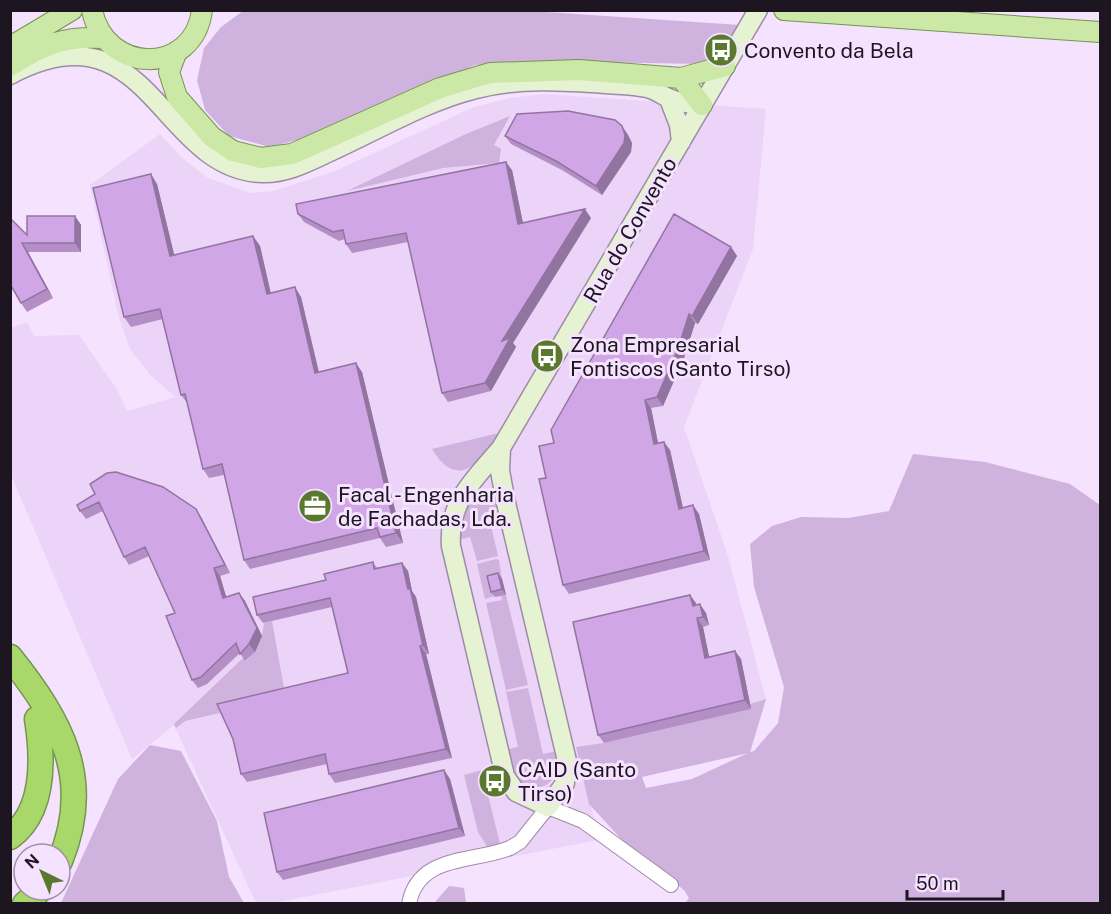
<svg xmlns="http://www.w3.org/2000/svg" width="1111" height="914" viewBox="0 0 1111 914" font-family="'Public Sans',sans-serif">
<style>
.built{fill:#ebd4f7}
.green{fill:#cfb2de;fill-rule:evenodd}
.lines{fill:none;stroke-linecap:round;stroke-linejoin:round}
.street-casing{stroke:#9e8ca7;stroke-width:16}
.secondary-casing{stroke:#9e8ca7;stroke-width:21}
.primary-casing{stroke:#779450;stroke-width:22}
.highway-casing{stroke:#779450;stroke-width:27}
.street{stroke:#fff;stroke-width:14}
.secondary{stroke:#e5f3d2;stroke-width:18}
.primary{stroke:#cbe8a6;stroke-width:20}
.highway{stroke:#a8d86a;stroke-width:24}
.wall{fill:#b48fc6}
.shaded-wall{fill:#9274a1}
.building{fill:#d1a6e6;stroke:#9274a1;stroke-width:1.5}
.labels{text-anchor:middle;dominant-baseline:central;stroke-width:6;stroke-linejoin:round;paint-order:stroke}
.poi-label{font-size:21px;fill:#1d1620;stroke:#f5e2ff;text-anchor:start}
.street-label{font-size:21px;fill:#1d1620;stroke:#f5e2ff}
</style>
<rect width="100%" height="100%" fill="#f5e2ff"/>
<path class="built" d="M543,94L766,109L753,249L684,427L728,556L766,699L750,753L588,788L598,840L273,903H256L174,725L132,759L11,475L10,328L27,322L34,336L79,335L116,388L127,411L176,397L152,377L130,349L119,318L90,185L160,134L181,157L208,178L251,193L273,191L335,171L474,107L510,98Z"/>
<path class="green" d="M516,10L740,25L720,56L703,64L526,61L475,65L320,134L270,147L229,136L205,110L197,80L204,48L221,27L243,11Z
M510,116L494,145L501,149L499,163L443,168L347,191L466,134Z
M503,432C483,458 459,494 432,449Z
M913,454L985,462L1070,484L1100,505V903H685L689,898L684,890L623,841L589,804L576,747L604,743L750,709V704L766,699L750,752L754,751L778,723L784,687L754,587L750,544L772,526L801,517L848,518L889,511ZM748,753L692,779L646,788L642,777Z
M479,498L495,502L502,513L489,517L498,556L477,561L470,537L457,540L465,506Z
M496,559L499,560L502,579L495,596L485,599L477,564Z
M506,595L528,685L506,690L486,603L502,600L501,596Z
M272,621L284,688L331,687L185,721L176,728L174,724L244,657L246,661C258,649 262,639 264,623Z
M528,688L543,754L557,751L559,771C549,790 525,796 513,774C509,767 508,758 505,750L518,747L506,692Z
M150,745L181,751L217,821L229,877L244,903H61L118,779Z
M482,770L500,844L488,848L478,832L464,775Z
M449,886L464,888L466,903H434Z"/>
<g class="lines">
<defs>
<path id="street" d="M409,904C418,854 473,863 510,848L520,842L548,807L583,821L671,885"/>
<path id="secondary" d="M10,75C150,0 159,170 262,173C288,174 312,160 334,150C380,129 427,101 476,89C519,78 563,81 606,84C619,85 634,85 647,88C656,90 663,96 671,99C681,103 692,104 702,105
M669,99L679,125L681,142
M501,448L500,471L506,503L567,761L565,783L548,807L516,792L505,776L451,546C448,501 474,480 501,448L758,10"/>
<path id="primary" d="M92,10C105,75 194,76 202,10
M784,10L1100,32
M10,47L72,10
M177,51L169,72L177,97L212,137L233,151L261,158L292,154L440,88L490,73L579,70L681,78L725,66
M10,66C42,45 64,36 103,38
M681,78L702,105"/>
<path id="highway" d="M10,657C61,721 94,779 60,861
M10,837C46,811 43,757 37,719
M25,904L40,890"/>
</defs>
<use href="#street" class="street-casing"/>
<use href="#secondary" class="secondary-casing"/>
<use href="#primary" class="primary-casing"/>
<use href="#highway" class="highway-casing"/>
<use href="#street" class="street"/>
<use href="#secondary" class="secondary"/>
<use href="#primary" class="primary"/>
<use href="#highway" class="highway"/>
</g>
<path class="wall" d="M622,126L628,135L632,143L631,152L602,195L562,170L511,144L505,136Z
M512,170L523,223L591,218L513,343L516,347L491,391L448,402L442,393L408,242L352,253L346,244L345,239L339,241L304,222L298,214Z
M157,184L174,255L253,236L260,246L271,293L301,297L319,372H362L403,543L386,547L380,538L250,569L244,560L224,475L209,478L203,469L188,404L181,395L163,319L131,327L124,317Z
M75,216L81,225V252H28L53,298L27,312L21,303L10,218L27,235Z
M731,247L737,256L698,324L695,323L684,358L663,406L651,408L658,443L670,450L683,508L699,514L710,560L569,594L563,585L546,478Z
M95,494L201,517L230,573L220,576L226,597L239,593L245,601L262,636L255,652L245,661L240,653L207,684L198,688L192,680L175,613L149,556L129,565L124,557L103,511L86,519L80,511Z
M373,562L377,568L402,563L408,571L412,591L416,597L429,654H426L452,758L335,783L329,774L327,764L247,782L241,774L348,673L332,607L263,623L257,615Z
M498,573L502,579L506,595L495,597L491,592Z
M690,595L696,605L706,613L709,625L703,627L709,657L735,651L741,659L751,709L604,743L598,735Z
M444,770L450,779L465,836L283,880L277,872Z"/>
<path class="shaded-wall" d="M622,126L628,135L632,143L631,152L602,195L596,186Z
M506,162L512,170L525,233L518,224Z
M151,174L157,184L177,266L170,256Z
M585,209L591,218L513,343L516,347L491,391L485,383L502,341Z
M75,216L81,225V252L75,243Z
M253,236L260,246L273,304L267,294Z
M22,243L28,252L53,298L47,289Z
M731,247L737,256L698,324L692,316Z
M295,287L301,297L321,382L315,373Z
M689,314L695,323L684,358L663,406L657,397Z
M356,363L362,372L403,543L396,533Z
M645,400L651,408L660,453L654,444Z
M664,442L670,450L685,517L679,509Z
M693,505L699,514L710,560L704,551Z
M196,509L201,517L230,573L225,565Z
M402,563L408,571L412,591L416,597L429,654L423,645L408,589Z
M214,568L220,576L229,606L223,598Z
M498,573L502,579L506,595L502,589Z
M239,593L245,601L262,636L255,652L249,644Z
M690,595L696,603L699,614L693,606Z
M700,604L706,613L709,625L703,617Z
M697,618L703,627L711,666L705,658Z
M420,646L426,654L452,758L446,749Z
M735,651L741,659L751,709L745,700Z
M444,770L450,779L465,836L459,828Z"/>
<path class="building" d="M568,111L615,120L622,126L625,135L624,143L596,186L556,161L505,136L517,114Z
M506,162L518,224L585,209L502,341L510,338L485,383L442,393L406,233L346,244L343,230L333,232L298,214L296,204Z
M151,174L170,256L253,236L267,294L295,287L315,373L356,363L396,533L380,537L377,528L244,560L222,464L203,469L185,394L181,395L160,309L124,317L93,188Z
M674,214L731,247L692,316L689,314L678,349L657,397L645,400L654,444L664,442L679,509L693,505L704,551L563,585L539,479L546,478L539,446L554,443L551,430Z
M27,216H75V243H22L47,289L21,303L10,284V218L27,235Z
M116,472L163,487L196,509L225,565L214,568L223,598L239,593L257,628L249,644L240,654L236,643L201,677L192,680L166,616L175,613L145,547L124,557L99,502L80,511L77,505L95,494L90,484L107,473Z
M373,562L374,569L402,563L408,589L410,588L423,645L420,646L446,749L329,774L325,754L241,774L233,739L217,704L348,673L330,598L257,615L253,597L326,580L324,574Z
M498,573L502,589L491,592L487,576Z
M690,595L693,606L700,604L703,617L697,618L705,658L735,651L745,700L598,735L573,622Z
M444,770L459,828L277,872L264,813Z"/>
<defs>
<symbol id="bus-disc" viewBox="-11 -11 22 22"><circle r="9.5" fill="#5a792f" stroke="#f5e2ff"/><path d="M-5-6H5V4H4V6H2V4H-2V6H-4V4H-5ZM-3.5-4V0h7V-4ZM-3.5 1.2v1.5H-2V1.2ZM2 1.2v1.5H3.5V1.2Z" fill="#fff"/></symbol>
<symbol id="office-disc" viewBox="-11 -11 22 22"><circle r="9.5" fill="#5a792f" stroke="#f5e2ff"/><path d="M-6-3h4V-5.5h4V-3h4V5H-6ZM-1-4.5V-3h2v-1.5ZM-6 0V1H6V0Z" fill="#fff"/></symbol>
</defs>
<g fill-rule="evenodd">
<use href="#bus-disc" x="702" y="31" width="38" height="38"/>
<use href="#bus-disc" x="528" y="337" width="38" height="38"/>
<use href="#office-disc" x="296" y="487" width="38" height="38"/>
<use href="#bus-disc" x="476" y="762" width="38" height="38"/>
</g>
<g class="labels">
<g class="poi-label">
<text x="744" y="50">Convento da Bela</text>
<text x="570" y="344">Zona Empresarial<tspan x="570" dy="24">Fontiscos (Santo Tirso)</tspan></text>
<text x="338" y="494">Facal - Engenharia<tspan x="338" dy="24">de Fachadas, Lda.</tspan></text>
<text x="518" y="769">CAID (Santo<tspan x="518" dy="24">Tirso)</tspan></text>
</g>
<g class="street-label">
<text transform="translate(630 230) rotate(-60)">Rua do Convento</text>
</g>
</g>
<rect width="1111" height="914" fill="none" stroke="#1d1620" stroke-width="24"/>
<g transform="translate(42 872) rotate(317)"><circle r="28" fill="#f5e2ff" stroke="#9f90a6" stroke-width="1.5"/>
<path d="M0-4.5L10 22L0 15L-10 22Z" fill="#5a792f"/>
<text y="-9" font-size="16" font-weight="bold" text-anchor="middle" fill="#1d1620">N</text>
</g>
<path d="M907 890v9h96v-9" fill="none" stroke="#1d1620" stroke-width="3"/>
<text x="916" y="890" font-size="18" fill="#1d1620" stroke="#f5e2ff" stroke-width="4.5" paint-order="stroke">50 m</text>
</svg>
